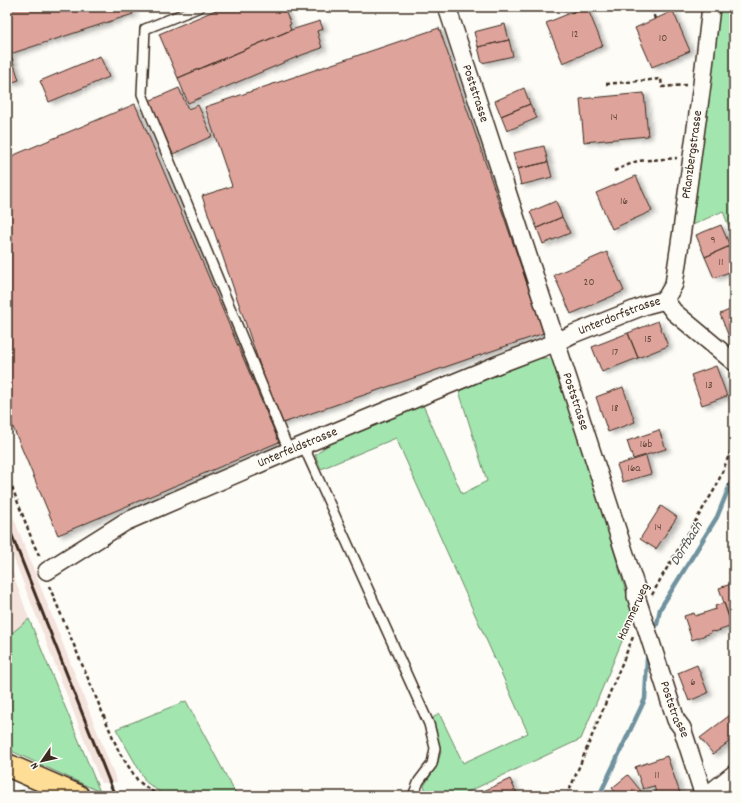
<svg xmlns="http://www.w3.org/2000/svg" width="741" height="803" viewBox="0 0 741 803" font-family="Dekko,sans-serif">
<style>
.built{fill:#f4e2dc}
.green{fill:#a2e5af;stroke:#6e8866}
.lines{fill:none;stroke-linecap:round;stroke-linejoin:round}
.stream{stroke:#6f929e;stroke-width:4.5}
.building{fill:#dea49c;stroke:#3b2a1e;filter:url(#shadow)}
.service-casing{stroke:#3b2a1e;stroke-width:12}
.minor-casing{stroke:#3b2a1e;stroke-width:20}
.primary-casing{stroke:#3b2a1e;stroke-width:25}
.path{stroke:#3b2a1e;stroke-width:2.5;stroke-dasharray:4 3;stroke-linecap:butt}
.service{stroke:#fdfcf7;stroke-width:9}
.minor{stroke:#fdfcf7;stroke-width:17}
.primary{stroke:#fedd96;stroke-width:22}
.rail{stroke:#3b2a1e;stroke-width:3}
.labels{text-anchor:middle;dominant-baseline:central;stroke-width:3;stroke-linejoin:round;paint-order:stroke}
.number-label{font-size:11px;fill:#64483e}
.street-label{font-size:13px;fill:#3b2a1e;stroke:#fdfcf7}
.water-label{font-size:14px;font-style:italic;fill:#515554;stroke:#fdfcf7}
</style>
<defs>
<filter id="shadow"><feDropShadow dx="4.5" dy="2.5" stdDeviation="2" flood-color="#0004"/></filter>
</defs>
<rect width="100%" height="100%" fill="#fdfcf7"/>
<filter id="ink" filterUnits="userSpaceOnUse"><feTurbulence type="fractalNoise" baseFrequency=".025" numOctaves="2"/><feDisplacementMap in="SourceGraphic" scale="8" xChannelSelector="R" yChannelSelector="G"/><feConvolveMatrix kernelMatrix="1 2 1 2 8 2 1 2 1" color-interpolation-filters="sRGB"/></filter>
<g filter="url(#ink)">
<path class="built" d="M7,501L117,782L101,783L7,541Z
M7,556L29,619L7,637Z"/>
<path class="green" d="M711,7H734V241L723,211L682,230Z
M546,358L556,359L633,615L581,739L459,796H428L424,786L437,765L441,752L433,718L439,713L463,763L528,733L396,438L321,469L315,455L332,442L423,405L462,494L487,481L459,391L534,359Z
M29,619L100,792L7,749V637Z
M186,701L237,796L164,795L146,782L116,729Z
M24,790L38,796H7V795L14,792Z"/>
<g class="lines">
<path class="stream" d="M657,624L660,609L717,517L734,475
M599,796L645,699L647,659"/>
</g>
<path class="building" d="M7,7H130L133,14L7,55Z
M223,7H283L291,24L289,25L291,30L178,78L159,34Z
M585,7H587L603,46L563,63L546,23Z
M673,11L690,51L652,67L635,28Z
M320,21L323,29L317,31L322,48L302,55L188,103L178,78L291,30Z
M505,24L509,40L478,47L474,32Z
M439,28L544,333L280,424L202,196L232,186L205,107Z
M509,40L513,56L482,63L478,47Z
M11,55L19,80L7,84V56Z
M100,56L109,77L49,102L40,81Z
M179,88L188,109L198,105L212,136L173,154L149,101Z
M524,88L530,104L501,116L495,101Z
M644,93L648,136L584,142L580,99Z
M135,104L279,442L58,535L7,413V158Z
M530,104L537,118L507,131L501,116Z
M544,146L548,162L517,169L513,153Z
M548,162L552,177L521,185L517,169Z
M636,176L652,211L612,229L596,193Z
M556,201L562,217L537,228L530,212Z
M562,217L570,233L543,244L537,228Z
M721,225L730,246L705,257L696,235Z
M730,246L734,257V270L714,278L705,257Z
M607,252L624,291L571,314L554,275Z
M734,308V335L729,337L720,314Z
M658,321L668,346L638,358L628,333Z
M628,333L638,358L602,372L592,347Z
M716,366L727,396L702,405L691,375Z
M623,387L635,422L608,432L596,397Z
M659,430L666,449L633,459L627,441Z
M646,456L651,474L623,482L617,465Z
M661,506L677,517L656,549L640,539Z
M734,583V622L731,623L719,588Z
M724,603L732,626L715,632V631L710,632L711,633L692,640L684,616L694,613L695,616L716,609L715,606Z
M697,665L708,693L689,701L678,673Z
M734,712V738L713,754L700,738Z
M667,756L681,796H657L654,786L643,789L635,767Z
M628,775L641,791L635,796H618L612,788Z
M510,779L518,796H478L477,794Z"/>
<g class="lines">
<defs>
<path id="service" d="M200,7L145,29L142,94L289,451
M303,445L429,724L435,748L432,764L419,781L413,796"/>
<g id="minor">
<path id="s1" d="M447,7L636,588V596L676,720L682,728L704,796"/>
<path id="s2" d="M665,300L674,284L682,230L702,84L711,7"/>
<path id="s3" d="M47,571L125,522L289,451L499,364L557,342L573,334L646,305L665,300L674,312L734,362"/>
<path d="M704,796L710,793L734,774"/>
</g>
<path id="primary" d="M7,765L78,796"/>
</defs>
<use href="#service" class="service-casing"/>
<use href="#minor" class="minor-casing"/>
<use href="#primary" class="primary-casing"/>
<path class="path" d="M564,7L567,14
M655,19L652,10L659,7
M606,84L661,79L662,87L686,85
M614,171L637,161L677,158
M7,474L34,545L40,557
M49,586L119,752L138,781L158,796
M652,595L661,578L716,487L734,443
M567,796L633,637"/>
<use href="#service" class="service"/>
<use href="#minor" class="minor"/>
<use href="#primary" class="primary"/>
<path class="rail" d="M7,523L115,796"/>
</g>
</g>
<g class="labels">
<g class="number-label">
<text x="575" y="35">12</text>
<text x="663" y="39">10</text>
<text x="614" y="118">14</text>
<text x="624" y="202">16</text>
<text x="713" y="241">9</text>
<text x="721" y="263">11</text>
<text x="589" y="283">20</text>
<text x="648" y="340">15</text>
<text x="615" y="353">17</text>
<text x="709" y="386">13</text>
<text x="615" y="409">18</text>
<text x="646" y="445">16b</text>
<text x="634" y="469">16a</text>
<text x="658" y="528">14</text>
<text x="693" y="683">6</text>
<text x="657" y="776">11</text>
</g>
<g class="street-label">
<text stroke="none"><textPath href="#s1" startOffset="91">Poststrasse</textPath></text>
<text stroke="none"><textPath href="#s2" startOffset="149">Pflanzbergstrasse</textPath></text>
<text stroke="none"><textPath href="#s3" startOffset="628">Unterdorfstrasse</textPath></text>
<text stroke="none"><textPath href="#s1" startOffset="415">Poststrasse</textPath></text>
<text stroke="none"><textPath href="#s3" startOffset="280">Unterfeldstrasse</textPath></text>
<text transform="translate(634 612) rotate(-65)">Hammerweg</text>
<text stroke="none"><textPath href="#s1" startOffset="739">Poststrasse</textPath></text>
</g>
<g class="water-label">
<text transform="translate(687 544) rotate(-58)">Dorfbach</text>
</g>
</g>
<rect width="741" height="803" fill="none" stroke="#fdfcf7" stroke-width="24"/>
<rect x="12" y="12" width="717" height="779" fill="none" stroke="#3b2a1e" stroke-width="1.5" filter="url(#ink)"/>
<g transform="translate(42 761) rotate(236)" stroke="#fdfcf7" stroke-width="3" paint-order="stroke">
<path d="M0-3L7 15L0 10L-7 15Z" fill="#3b2a1e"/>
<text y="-6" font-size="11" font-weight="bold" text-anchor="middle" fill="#3b2a1e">N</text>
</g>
</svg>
